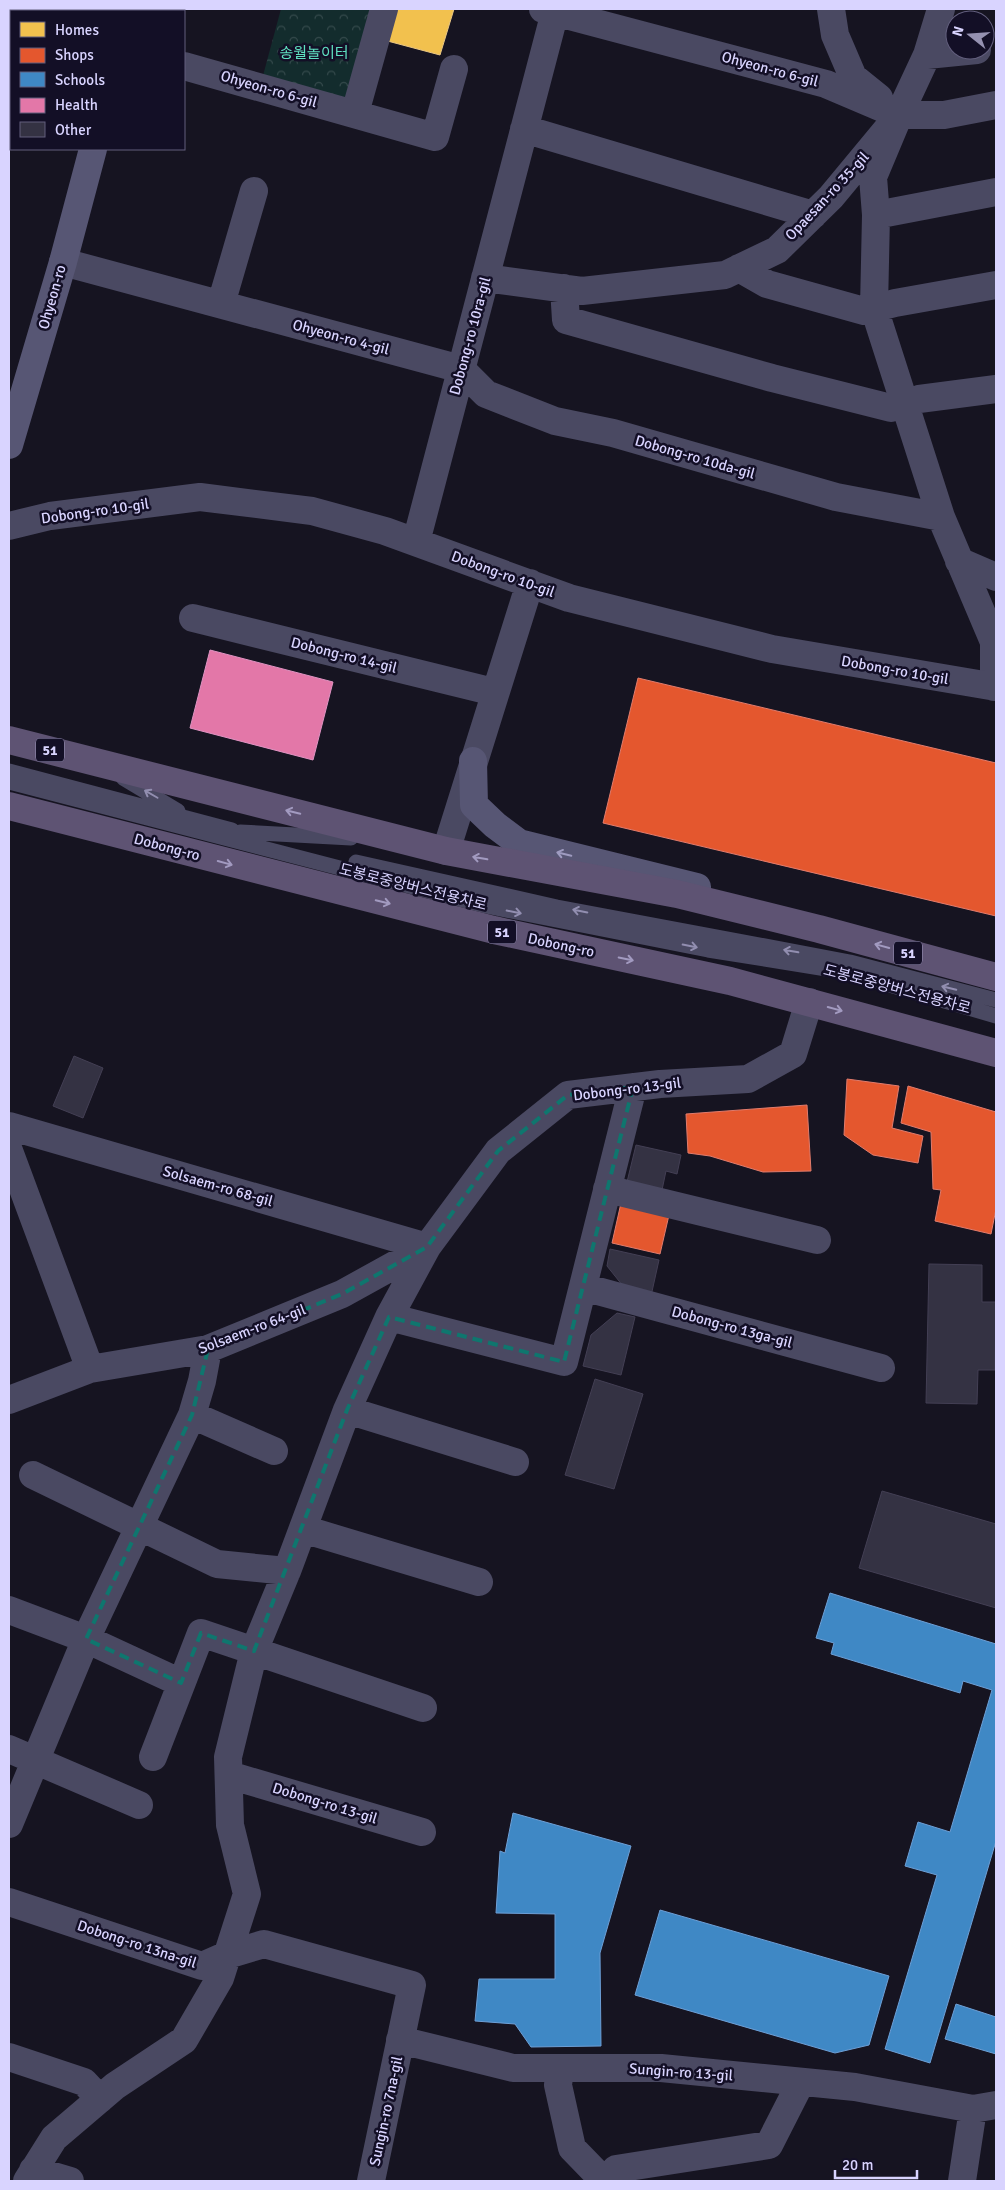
<svg xmlns="http://www.w3.org/2000/svg" width="1005" height="2190" viewBox="0 0 1005 2190" font-family="Signika,'Noto Sans KR',sans-serif">
<style>
.park{fill:url(#park-crowns)}
.homes{fill:#f2c14e;stroke:#eac783}
.shops{fill:#e4572e;stroke:#e17c6d}
.schools{fill:#3f88c5;stroke:#6d9fd6}
.health{fill:#e377a8;stroke:#e093c2}
.building{fill:#343243;stroke:#433f54}
.lines{fill:none;stroke-linecap:round;stroke-linejoin:round}
.lane{stroke:#4a4962;stroke-width:15}
.street{stroke:#4a4962;stroke-width:28}
.secondary{stroke:#575674;stroke-width:28}
.primary{stroke:#5e5373;stroke-width:28}
.oneway{stroke:#928eb0}
.oneway2{stroke:#a29ac0}
.oneway3{stroke:#9e9bc0}
.marked{fill:none;stroke:#0f766e;stroke-width:4;stroke-dasharray:10 6;stroke-linejoin:round}
.labels{text-anchor:middle;dominant-baseline:central;stroke-width:5;stroke-linejoin:round;paint-order:stroke}
.shield{fill:#130f26;stroke:#9e99be;stroke-width:1}
.shield-label{font-size:14px;font-weight:bold;fill:#d9d4ff}
.park-label{font-size:15px;fill:#5fe0c0;stroke:#130f26}
.street-label{font-size:15px;fill:#d9d4ff;stroke:#130f26}
</style>
<defs>
<pattern id="park-crowns" width="20" height="18" patternUnits="userSpaceOnUse" patternTransform="scale(1.25)"><rect width="20" height="18" fill="#132c2d"/><path d="M2 6a3 3 0 1 1 6 0M12 15a3 3 0 1 1 6 0" fill="none" stroke="#354a4c"/></pattern>
</defs>
<rect width="100%" height="100%" fill="#161421"/>
<path class="park" d="M281,9H372L343,109L261,83Z"/>
<path class="homes" d="M389,9H454L440,55L380,39Z"/>
<path class="shops" d="M638,678L996,763V916L603,823Z
M847,1079L899,1086L892,1128L923,1136L918,1163L873,1155L844,1135Z
M908,1086L996,1112V1209L991,1234L935,1221L941,1190L933,1189L931,1132L901,1123Z
M807,1105L811,1171L763,1172L710,1156L688,1153L686,1114Z
M621,1203L669,1215L660,1254L612,1243Z"/>
<path class="schools" d="M830,1593L996,1644V1841L930,2063L885,2049L937,1875L905,1866L918,1822L950,1832L992,1690L963,1681L960,1693L831,1654L834,1643L816,1638Z
M513,1813L631,1846L600,1953L601,2046L531,2047L515,2024L475,2021L479,1979H555V1914L496,1913L500,1851L505,1853Z
M660,1910L889,1976L869,2045L835,2053L635,1995Z
M956,2004L996,2017V2054L945,2039Z"/>
<path class="health" d="M210,650L333,682L313,760L190,728Z"/>
<path class="building" d="M74,1056L103,1068L83,1118L53,1106Z
M636,1145L681,1155L677,1174L666,1171L662,1190L627,1182Z
M610,1249L659,1260L651,1296L627,1291L607,1266Z
M929,1264L982,1265V1302H996L995,1370H978L977,1404L926,1403Z
M617,1313L635,1317L621,1375L583,1366L591,1335Z
M595,1379L643,1394L614,1489L565,1475Z
M882,1491L996,1524V1608L859,1568Z"/>
<g class="lines">
<path class="lane" d="M9,771L232,830
M123,778L178,811
M9,782L486,906L708,950L845,972L996,1016
M240,832L351,838
M356,862L557,907L850,962L996,1000"/>
<path class="street" d="M543,9L826,84L899,115H944L996,105
M831,9L835,35L853,77L879,98
M927,55L977,50
M184,66L435,137L454,69
M355,113L384,9
M899,115L873,177L876,215L874,308L941,517L994,642V687
M524,129L813,215
M876,215L996,192
M63,262L461,369L486,394L555,421L613,433L836,497L941,517
M739,268L767,284L864,311L895,303L996,285
M485,278L582,291L725,275L777,250L831,197L899,115L927,55L941,9
M564,288L566,320L772,378L891,408L919,399L996,389
M221,304L254,191
M9,526L50,516L200,497L312,511L385,531L569,598L772,649L996,687
M416,542L555,12
M959,561L996,577
M193,618L494,692
M446,851L530,583
M9,1126L427,1247
M9,1151L90,1369
M607,1189L817,1240
M583,1287L881,1368
M389,1317L564,1362L633,1087
M9,1400L90,1369L208,1349L342,1294L427,1247
M347,1410L515,1462
M192,1415L274,1451
M33,1475L217,1564L287,1571
M303,1529L479,1582
M9,1610L86,1639L181,1683
M9,1749L139,1805
M153,1757L201,1633L423,1708
M229,1775L422,1832
M9,1824L86,1639L192,1415L202,1381L208,1349
M9,1902L202,1966L227,1955L264,1944L412,1985L371,2181
M400,2040L513,2068H661L855,2087L973,2109L996,2105
M9,2057L84,2082L100,2099
M560,2068L558,2085L572,2148L604,2181
M33,2170L70,2181
M27,2181L54,2138L115,2086L184,2040L220,1978L247,1894L230,1825L228,1757L254,1651L287,1571L347,1410L389,1317L427,1247L498,1151L568,1095L660,1084L748,1079L793,1054L809,1002
M606,2181L616,2169L769,2145L801,2082
M962,2181L973,2109"/>
<path class="secondary" d="M129,11L130,9
M9,445L63,262L93,149
M473,761L474,805L495,825L519,843L697,887"/>
<path class="primary" d="M9,740L446,851L677,894L819,929L996,977
M9,806L494,930L730,981L996,1053"/>
</g>
<defs><path id="oneway-shaft" d="M-6 0H5M1.5-3L5.5 0L1.5 3" fill="none" stroke-width="1.6" stroke-linecap="round" stroke-linejoin="round" transform="scale(1.25)"/></defs>
<g class="oneway">
<use href="#oneway-shaft" transform="translate(151 794) rotate(-150)"/>
<use href="#oneway-shaft" transform="translate(580 911) rotate(-169)"/>
<use href="#oneway-shaft" transform="translate(514 912) rotate(11)"/>
<use href="#oneway-shaft" transform="translate(690 946) rotate(11)"/>
<use href="#oneway-shaft" transform="translate(791 951) rotate(-170)"/>
<use href="#oneway-shaft" transform="translate(949 988) rotate(-166)"/>
</g>
<g class="oneway2">
<use href="#oneway-shaft" transform="translate(293 812) rotate(-166)"/>
<use href="#oneway-shaft" transform="translate(480 858) rotate(-170)"/>
<use href="#oneway-shaft" transform="translate(225 863) rotate(15)"/>
<use href="#oneway-shaft" transform="translate(383 902) rotate(14)"/>
<use href="#oneway-shaft" transform="translate(882 946) rotate(-165)"/>
<use href="#oneway-shaft" transform="translate(626 959) rotate(12)"/>
<use href="#oneway-shaft" transform="translate(835 1009) rotate(15)"/>
</g>
<use class="oneway3" href="#oneway-shaft" transform="translate(564 854) rotate(-167)"/>
<path class="marked" d="M633,1087L564,1362L389,1317L347,1410L254,1651L201,1633L181,1683L86,1639L192,1415L208,1349L342,1294L427,1247L498,1151L568,1095Z"/>
<g class="labels">
<g class="shield">
<rect x="36" y="738.5" width="28" height="23" rx="4"/>
<rect x="488" y="920.5" width="28" height="23" rx="4"/>
<rect x="894" y="941.5" width="28" height="23" rx="4"/>
</g>
<g class="shield-label">
<text x="50" y="750">51</text>
<text x="502" y="932">51</text>
<text x="908" y="953">51</text>
</g>
<g class="park-label">
<text x="314" y="53">송월놀이터</text>
</g>
<g class="street-label">
<text transform="translate(770 69) rotate(15)">Ohyeon-ro 6-gil</text>
<text transform="translate(269 89) rotate(16)">Ohyeon-ro 6-gil</text>
<text transform="translate(827 196) rotate(-47)">Opaesan-ro 35-gil</text>
<text transform="translate(52 297) rotate(-74)">Ohyeon-ro</text>
<text transform="translate(470 336) rotate(-75)">Dobong-ro 10ra-gil</text>
<text transform="translate(341 337) rotate(15)">Ohyeon-ro 4-gil</text>
<text transform="translate(695 457) rotate(16)">Dobong-ro 10da-gil</text>
<text transform="translate(95 511) rotate(-8)">Dobong-ro 10-gil</text>
<text transform="translate(503 574) rotate(20)">Dobong-ro 10-gil</text>
<text transform="translate(344 655) rotate(14)">Dobong-ro 14-gil</text>
<text transform="translate(895 670) rotate(10)">Dobong-ro 10-gil</text>
<text transform="translate(167 847) rotate(15)">Dobong-ro</text>
<text transform="translate(413 887) rotate(14)">도봉로중앙버스전용차로</text>
<text transform="translate(561 945) rotate(12)">Dobong-ro</text>
<text transform="translate(897 989) rotate(15)">도봉로중앙버스전용차로</text>
<text transform="translate(627 1089) rotate(-7)">Dobong-ro 13-gil</text>
<text transform="translate(218 1186) rotate(16)">Solsaem-ro 68-gil</text>
<text transform="translate(732 1327) rotate(15)">Dobong-ro 13ga-gil</text>
<text transform="translate(252 1329) rotate(-21)">Solsaem-ro 64-gil</text>
<text transform="translate(325 1803) rotate(17)">Dobong-ro 13-gil</text>
<text transform="translate(137 1944) rotate(18)">Dobong-ro 13na-gil</text>
<text transform="translate(681 2072) rotate(4)">Sungin-ro 13-gil</text>
<text transform="translate(386 2111) rotate(-78)">Sungin-ro 7na-gil</text>
</g>
</g>
<rect width="1005" height="2190" fill="none" stroke="#d9d4ff" stroke-width="20"/>
<rect x="10" y="10" width="175" height="140" fill="#130f26" stroke="#625e7d"/>
<rect x="20" y="22" width="25" height="15" fill="#f2c14e" stroke="#625e7d"/>
<text x="55" y="35" font-size="15" fill="#d9d4ff">Homes</text>
<rect x="20" y="48" width="25" height="15" fill="#e4572e" stroke="#625e7d"/>
<text x="55" y="60" font-size="15" fill="#d9d4ff">Shops</text>
<rect x="20" y="72" width="25" height="15" fill="#3f88c5" stroke="#625e7d"/>
<text x="55" y="85" font-size="15" fill="#d9d4ff">Schools</text>
<rect x="20" y="98" width="25" height="15" fill="#e377a8" stroke="#625e7d"/>
<text x="55" y="110" font-size="15" fill="#d9d4ff">Health</text>
<rect x="20" y="122" width="25" height="15" fill="#343243" stroke="#625e7d"/>
<text x="55" y="135" font-size="15" fill="#d9d4ff">Other</text>
<g transform="translate(970 35) rotate(287)"><circle r="24" fill="#130f26" stroke="#625e7d"/>
<path d="M0-4L9 19L0 12L-9 19Z" fill="#9591b1"/>
<text y="-8" font-size="14" font-weight="bold" text-anchor="middle" fill="#d9d4ff">N</text>
</g>
<path d="M835 2170v8h82v-8" fill="none" stroke="#d9d4ff" stroke-width="2.5"/>
<text x="842" y="2170" font-size="15" fill="#d9d4ff" stroke="#130f26" stroke-width="4" paint-order="stroke">20 m</text>
</svg>
